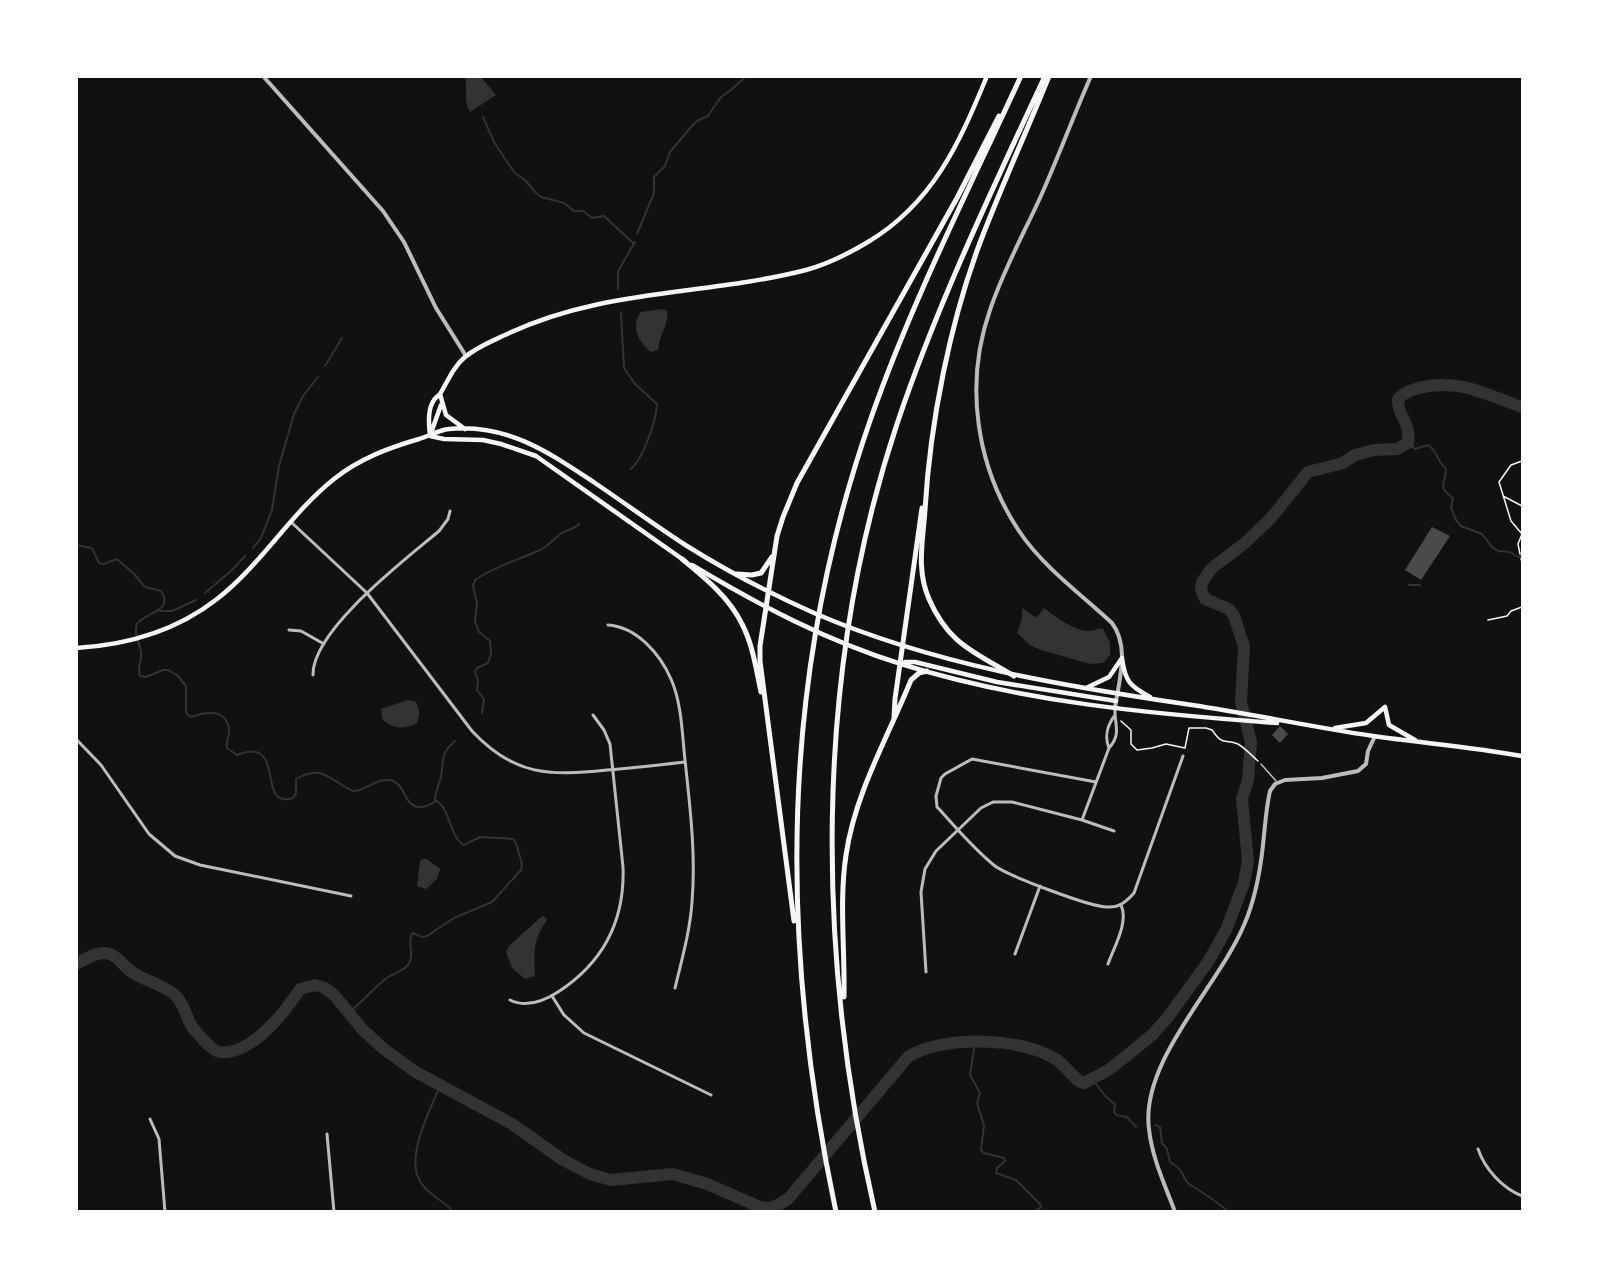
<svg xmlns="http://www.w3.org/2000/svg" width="1599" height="1288" viewBox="0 0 1599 1288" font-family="'Libre Baskerville',serif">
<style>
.water{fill:#333}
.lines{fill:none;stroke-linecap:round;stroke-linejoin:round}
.stream{stroke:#333;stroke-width:2}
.river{stroke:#333;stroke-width:12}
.building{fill:#4a4a4a}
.path{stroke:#f5f5f5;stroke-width:1.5}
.service{stroke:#bcbcbc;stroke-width:1.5}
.minor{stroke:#bcbcbc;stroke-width:3}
.tertiary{stroke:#bcbcbc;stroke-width:4}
.secondary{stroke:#f5f5f5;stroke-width:4.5}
.motorway{stroke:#f5f5f5;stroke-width:5}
</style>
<rect width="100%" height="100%" fill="#111"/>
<path class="water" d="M465,77H481L496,95L470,112C463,99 468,91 465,77Z
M663,309L667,311C669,324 659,336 658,350L651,352C639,343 630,326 641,312Z
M1022,608L1035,617L1038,616L1044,608C1056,617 1074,631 1089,631C1095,631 1097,628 1103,629L1110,643V655L1103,663L1090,664L1041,650L1030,645L1017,633L1022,618Z
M408,700L416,702C420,710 420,715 417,723C404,730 393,729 382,719L381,709Z
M422,859H427L440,869L437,879L426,889L417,886L420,861Z
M544,916L547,920C532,941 534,953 535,976L525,979L512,968L506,952L509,946L541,917Z"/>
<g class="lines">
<path class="stream" d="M483,117L494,142L505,159L515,173L525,180L535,192L541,197L564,203L574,211H583L592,218L604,216L634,244
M637,234L654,193V177L665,166L670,152L691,127L697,121L708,116L721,97L731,90L746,76
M618,289V271L635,242
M621,312L624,368L635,384L657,404C656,421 644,457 631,469
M325,366L342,338
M1408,443L1415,449L1428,445C1437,450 1437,462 1446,469C1446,484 1436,486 1453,498L1451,508L1456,520L1461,526L1482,534L1492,547L1498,551L1510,552L1518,557L1522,556
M76,545L92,548L99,563L104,564L117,559L134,574L145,587L161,591C175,612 143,613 137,624C133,632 140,644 141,652C142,661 137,667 140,676L146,677L163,670H168L177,675L186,686V713L191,717C205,712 225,708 229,728C230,735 226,741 227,748L237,755C243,753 249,750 256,752C279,758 261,808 293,798L296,793V779C323,763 330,781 353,791C367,791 377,776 393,781C406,786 404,806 419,807C425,808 432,803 437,801C452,812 448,835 464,845L480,837L513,839L516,843L522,864L521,870L492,902L454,918L427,936L422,937L412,933C407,943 414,951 410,961C408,969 395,973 388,977C374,987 363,1002 349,1012
M253,548L261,538L272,510L279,466L294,414L303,396L318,377
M1409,585H1420
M205,593L231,571L245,556
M160,611H172L196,600
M482,713L484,699L477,690L478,680L475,672L477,668L488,663L491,654L490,641L479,632L475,621L477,603L473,586L475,580C495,566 518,560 540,550C549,546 554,538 562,533C568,530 574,529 579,524
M435,801C435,792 439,785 441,777C444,759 440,754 455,741
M975,1043L970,1075L980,1093L977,1104L984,1125L981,1150L984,1153L1004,1158L1005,1161L997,1168L996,1173L1016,1180L1040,1204L1041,1207L1034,1212
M1093,1080L1106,1097L1115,1104L1114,1111L1116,1115L1127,1117L1136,1127
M441,1084C431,1107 406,1156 419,1179C424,1191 441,1200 450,1208L452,1212
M1155,1125L1160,1127L1162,1143L1167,1149L1170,1162C1173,1164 1176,1166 1178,1168C1183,1172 1184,1180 1189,1184C1202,1192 1216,1201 1229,1212
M769,1209L770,1212"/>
<path class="river" d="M76,964C85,959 96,952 106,953C117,955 120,962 128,969C141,981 163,983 176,996C185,1005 186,1018 193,1028C199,1035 212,1051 220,1052C252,1055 285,1012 300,989L315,985L325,988L335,996L363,1030L384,1049L414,1071L512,1124L563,1160L590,1174L611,1180L673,1174L707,1184L760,1207C772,1210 778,1205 788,1199L908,1057C943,1035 1023,1037 1057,1060C1066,1066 1076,1082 1084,1083L1110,1069L1130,1053L1152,1035L1168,1017L1208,962L1226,930L1244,883L1248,861L1242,799L1248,780L1251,742L1241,702L1244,646L1234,616L1229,609L1205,599L1201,589L1202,582L1212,568L1245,543L1271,518L1308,472L1343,463L1355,455L1374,450L1397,449L1408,443C1411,421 1397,416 1398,399C1404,392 1413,389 1423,387C1461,379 1487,395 1522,407"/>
</g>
<path class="building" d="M1432,527L1450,536L1421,580L1405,570Z
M1280,726L1288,734L1280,743L1272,735Z"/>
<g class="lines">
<path class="path" d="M1503,496L1522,506
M1520,554L1518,544L1522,534L1511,521L1499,482L1511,465L1522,461
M1521,559L1522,562
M1488,620L1507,616L1511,611L1522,607
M1121,721L1131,730V744L1137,750L1152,748L1166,744L1185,748L1189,728H1206L1212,730C1224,747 1223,738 1238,744C1245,748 1252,756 1258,761"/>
<path class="service" d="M1261,764L1277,782"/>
<path class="minor" d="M291,522L367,593L472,731C514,776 549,776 607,770C633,768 659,765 685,762
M608,625C637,627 660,654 671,679C682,704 682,734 685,760C690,807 696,855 692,902C690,931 682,959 675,988
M289,630L301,631L324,644
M313,675C312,630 406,559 439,531L448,519L450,511
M76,739L101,765L149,834L175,856L200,865L351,896
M1109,748C1104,736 1107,726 1115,715
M1096,782L972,759L945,774L941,778L936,796L937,807L940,810C957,829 975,850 995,866C1009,876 1090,907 1107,907C1119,908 1126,902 1134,893L1183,756
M1082,820L1109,748C1122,734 1114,724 1115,708
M1015,954L1040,886
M1108,964C1114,947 1129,922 1121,905
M926,972L921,892L925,869L936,851L981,808L993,802H1012L1082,820L1114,831
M552,996L564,1015L584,1033L711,1095
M510,1000C526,1008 544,1001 558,992C604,962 625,921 623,867L610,744L604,730L593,715
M150,1119L159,1139L165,1212
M327,1134L334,1212
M1478,1149C1485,1169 1502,1188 1522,1196"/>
<path class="tertiary" d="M263,76L383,211L404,242L436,308L466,356
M1091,76C1073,117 1058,158 1040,198C1023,235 1003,271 990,310C964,384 976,466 1019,531C1043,567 1081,594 1112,623C1130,647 1119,680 1115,708
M1175,1212C1165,1185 1152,1158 1149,1129C1140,1061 1218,987 1244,925C1255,900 1260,873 1263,845C1265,827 1266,808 1270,791L1275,784L1285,780L1322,778L1358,771L1366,764L1368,751L1375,736"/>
<path class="secondary" d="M440,394L446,415L465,429
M431,433L441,405
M430,436L444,439L483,440L501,444L536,456L685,561
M430,436C429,425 427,410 434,400C435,398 438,396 440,394C448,381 453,367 465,357C477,347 492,341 505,335C603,288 704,296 806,270C828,264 848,254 868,242C933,203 959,144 987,76
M692,565C759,605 827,641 901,664C1022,702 1151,714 1277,723
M76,648C128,645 176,631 217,599C261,565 290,514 334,479C359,459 388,448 419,439C429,436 439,430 449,429C507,423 550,453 595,483C626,504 656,526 687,546C727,571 771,594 814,613C935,665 1063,686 1192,705C1252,714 1312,727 1373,736C1422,743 1473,747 1522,756
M1122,658C1125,682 1130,686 1150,697
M901,664L905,662H915L997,682L1116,701
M1086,688L1109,677L1122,658
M1385,707L1389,725L1415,740
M1335,728L1366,723L1385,707"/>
<path class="motorway" d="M682,559C705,578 729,597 742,624C753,645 756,669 761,692
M737,574L752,575L761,573L772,557
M1014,676C975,652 949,645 929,599C916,569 923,541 925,510C930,423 950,322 981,240C1002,185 1027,131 1049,76
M894,718L895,699L922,508
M794,921L760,661V646L777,536L783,517L797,483L957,198L999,116
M844,997C845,950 839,901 846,855C855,793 888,737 911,680L919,673L927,671
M836,1212C779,942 779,680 871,418C912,301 969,189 1021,76
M875,1212C816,955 813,676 897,424C937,305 992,190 1045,76"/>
</g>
<rect width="1599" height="1288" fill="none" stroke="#ffffff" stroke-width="156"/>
</svg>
